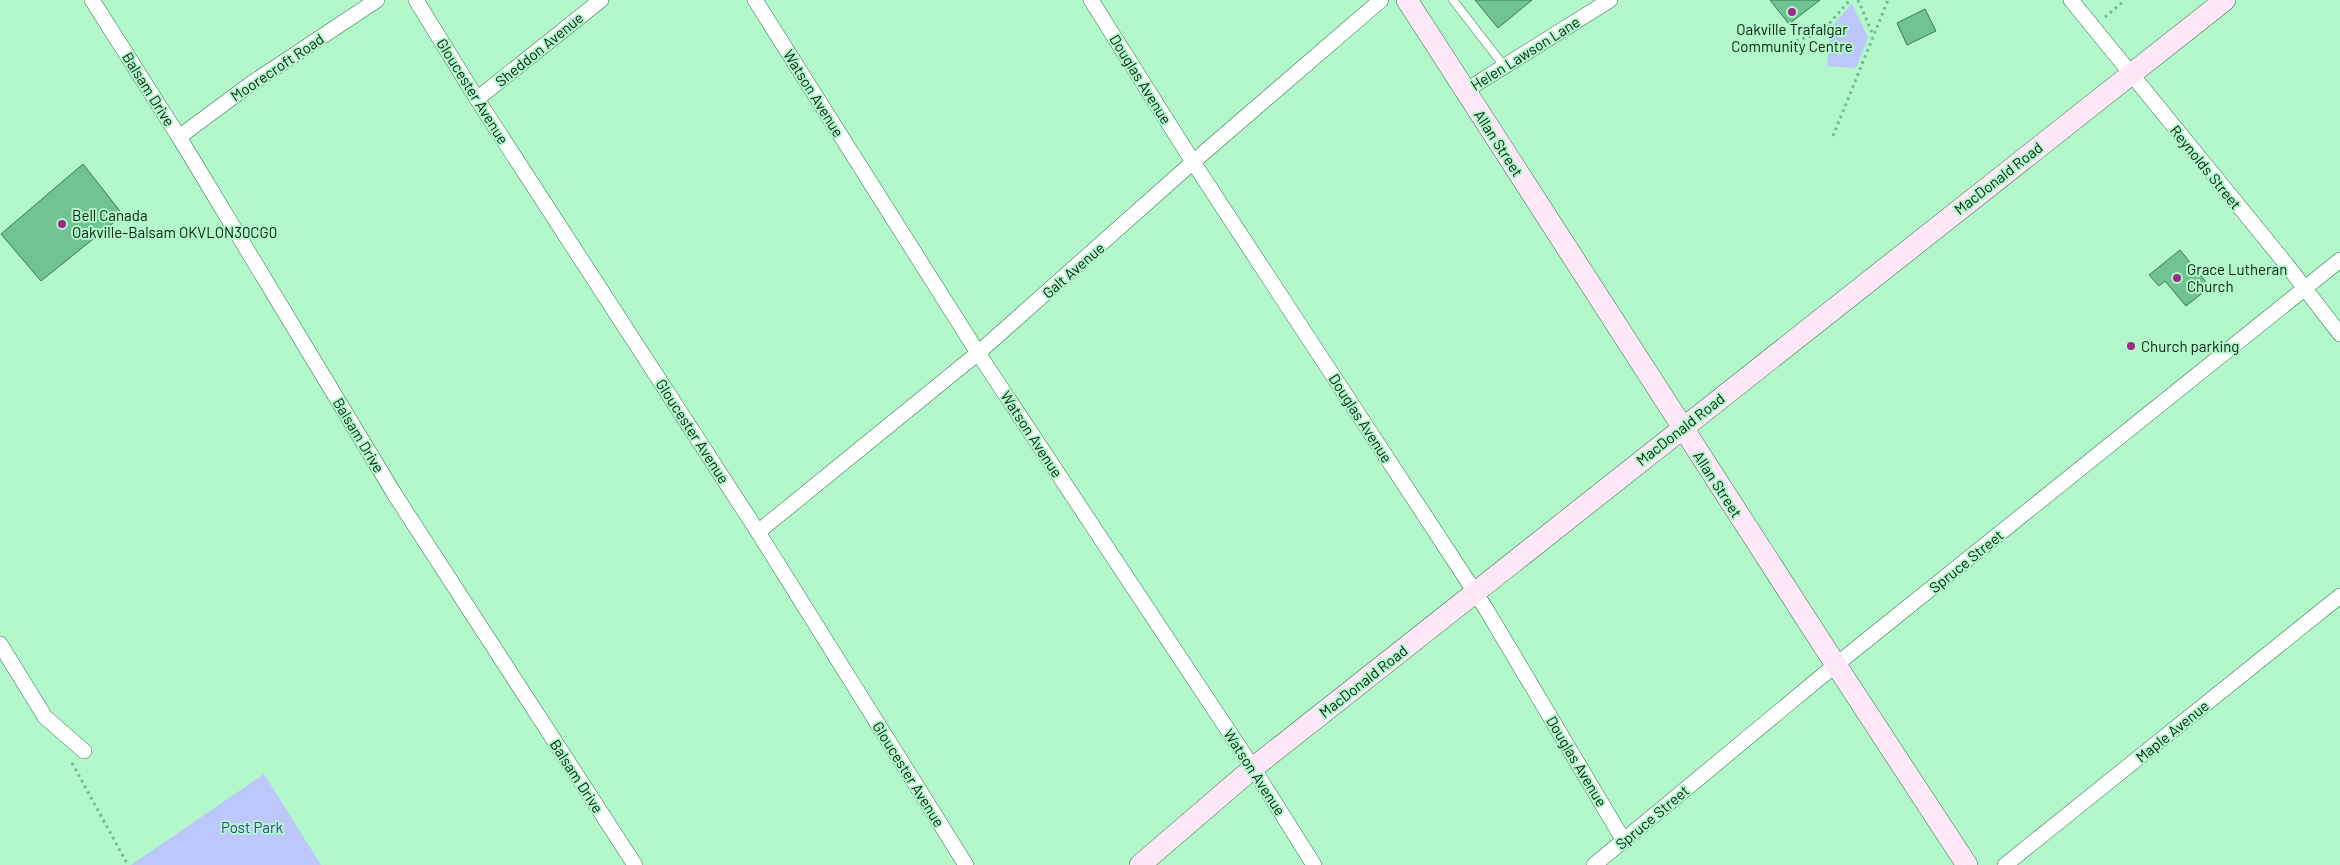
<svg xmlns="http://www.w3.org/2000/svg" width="2340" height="865" viewBox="0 0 2340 865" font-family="Barlow,sans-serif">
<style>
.green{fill:#bcc7fc}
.building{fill:#71c391;stroke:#387b53}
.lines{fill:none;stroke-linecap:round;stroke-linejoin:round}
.lane-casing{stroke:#31744d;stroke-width:9}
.street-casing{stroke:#31744d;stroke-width:16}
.secondary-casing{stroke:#31744d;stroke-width:22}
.path{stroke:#7bb38f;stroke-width:3;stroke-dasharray:2.5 4;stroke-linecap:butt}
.lane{stroke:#fff;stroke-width:8}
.street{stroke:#fff;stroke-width:15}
.secondary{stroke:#fee8f8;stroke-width:21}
.poi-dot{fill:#9b2a88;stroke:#b3f8cb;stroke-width:2}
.labels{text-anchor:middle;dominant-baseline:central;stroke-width:4;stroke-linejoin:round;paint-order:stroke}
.poi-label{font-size:15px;fill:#062212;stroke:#b3f8cb;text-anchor:start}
.street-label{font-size:15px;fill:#062212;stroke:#b3f8cb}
.park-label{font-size:15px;fill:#383e94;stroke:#b3f8cb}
</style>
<rect width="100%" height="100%" fill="#b3f8cb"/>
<path class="green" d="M1852,3L1868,38L1856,68L1827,66L1830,29Z
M264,774L321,865H131Z"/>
<path class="building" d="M1475,0H1532L1498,28Z
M1770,0H1820L1789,24Z
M1925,9L1936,31L1907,45L1897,23Z
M83,164L123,215L41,281L1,234Z
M2180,250L2210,287L2186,306L2165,281L2159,286L2149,275Z"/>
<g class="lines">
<defs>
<path id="lane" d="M1453,0L1504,66"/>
<path id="street" d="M92,0L179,137L395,495L635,865
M416,0L477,99L758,532L966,865
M755,0L978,353L1253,768L1314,865
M1091,0L1193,162L1486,609L1624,841
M2071,0L2286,264L2340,334
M1465,91L1610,0
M477,99L601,0
M179,137L252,83L377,0
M758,532L978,353L1193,162L1381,0
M0,644L45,717L84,751
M1594,865L1822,676L2340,260
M2005,865L2340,596"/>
<path id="secondary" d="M1407,0L1825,648L1967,865
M1140,865L1253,768L2225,0"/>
</defs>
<use href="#lane" class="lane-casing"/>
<use href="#street" class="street-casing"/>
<use href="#secondary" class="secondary-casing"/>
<path class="path" d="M1858,0L1873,35
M2105,17L2125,0
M1765,50L1821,33L1850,0
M1833,136L1888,0
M72,763L128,865"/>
<use href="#lane" class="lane"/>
<use href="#street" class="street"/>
<use href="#secondary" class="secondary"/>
</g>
<g class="poi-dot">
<circle cx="1792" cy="12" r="5"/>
<circle cx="62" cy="224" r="5"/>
<circle cx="2177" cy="278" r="5"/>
<circle cx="2131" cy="346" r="5"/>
</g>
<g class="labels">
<g class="poi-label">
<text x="1792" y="29" text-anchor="middle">Oakville Trafalgar<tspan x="1792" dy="17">Community Centre</tspan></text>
<text x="72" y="215">Bell Canada<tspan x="72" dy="17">Oakville-Balsam OKVLON30CG0</tspan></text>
<text x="2187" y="269">Grace Lutheran<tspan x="2187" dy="17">Church</tspan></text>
<text x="2141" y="346">Church parking</text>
</g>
<g class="street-label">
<text transform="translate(539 49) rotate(-39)">Sheddon Avenue</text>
<text transform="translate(1525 53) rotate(-32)">Helen Lawson Lane</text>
<text transform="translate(277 67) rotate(-34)">Moorecroft Road</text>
<text transform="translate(1141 79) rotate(58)">Douglas Avenue</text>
<text transform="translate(149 89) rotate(58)">Balsam Drive</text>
<text transform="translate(473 91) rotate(58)">Gloucester Avenue</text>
<text transform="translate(814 93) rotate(58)">Watson Avenue</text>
<text transform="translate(1499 143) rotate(57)">Allan Street</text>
<text transform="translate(2206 167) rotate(51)">Reynolds Street</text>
<text transform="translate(1998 178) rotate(-38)">MacDonald Road</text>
<text transform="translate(1073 270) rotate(-41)">Galt Avenue</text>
<text transform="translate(1361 418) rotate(57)">Douglas Avenue</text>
<text transform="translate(1680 429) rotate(-38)">MacDonald Road</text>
<text transform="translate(693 431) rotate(57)">Gloucester Avenue</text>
<text transform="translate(1032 434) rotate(57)">Watson Avenue</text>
<text transform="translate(359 435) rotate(59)">Balsam Drive</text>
<text transform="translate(1718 484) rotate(57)">Allan Street</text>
<text transform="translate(1966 561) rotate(-39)">Spruce Street</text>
<text transform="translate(1363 681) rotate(-38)">MacDonald Road</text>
<text transform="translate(2172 731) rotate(-39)">Maple Avenue</text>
<text transform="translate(1577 761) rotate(59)">Douglas Avenue</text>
<text transform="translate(1255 772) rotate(57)">Watson Avenue</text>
<text transform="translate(909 774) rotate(58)">Gloucester Avenue</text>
<text transform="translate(577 776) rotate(57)">Balsam Drive</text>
<text transform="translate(1652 817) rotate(-40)">Spruce Street</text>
</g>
<g class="park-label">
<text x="252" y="827">Post Park</text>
</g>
</g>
</svg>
